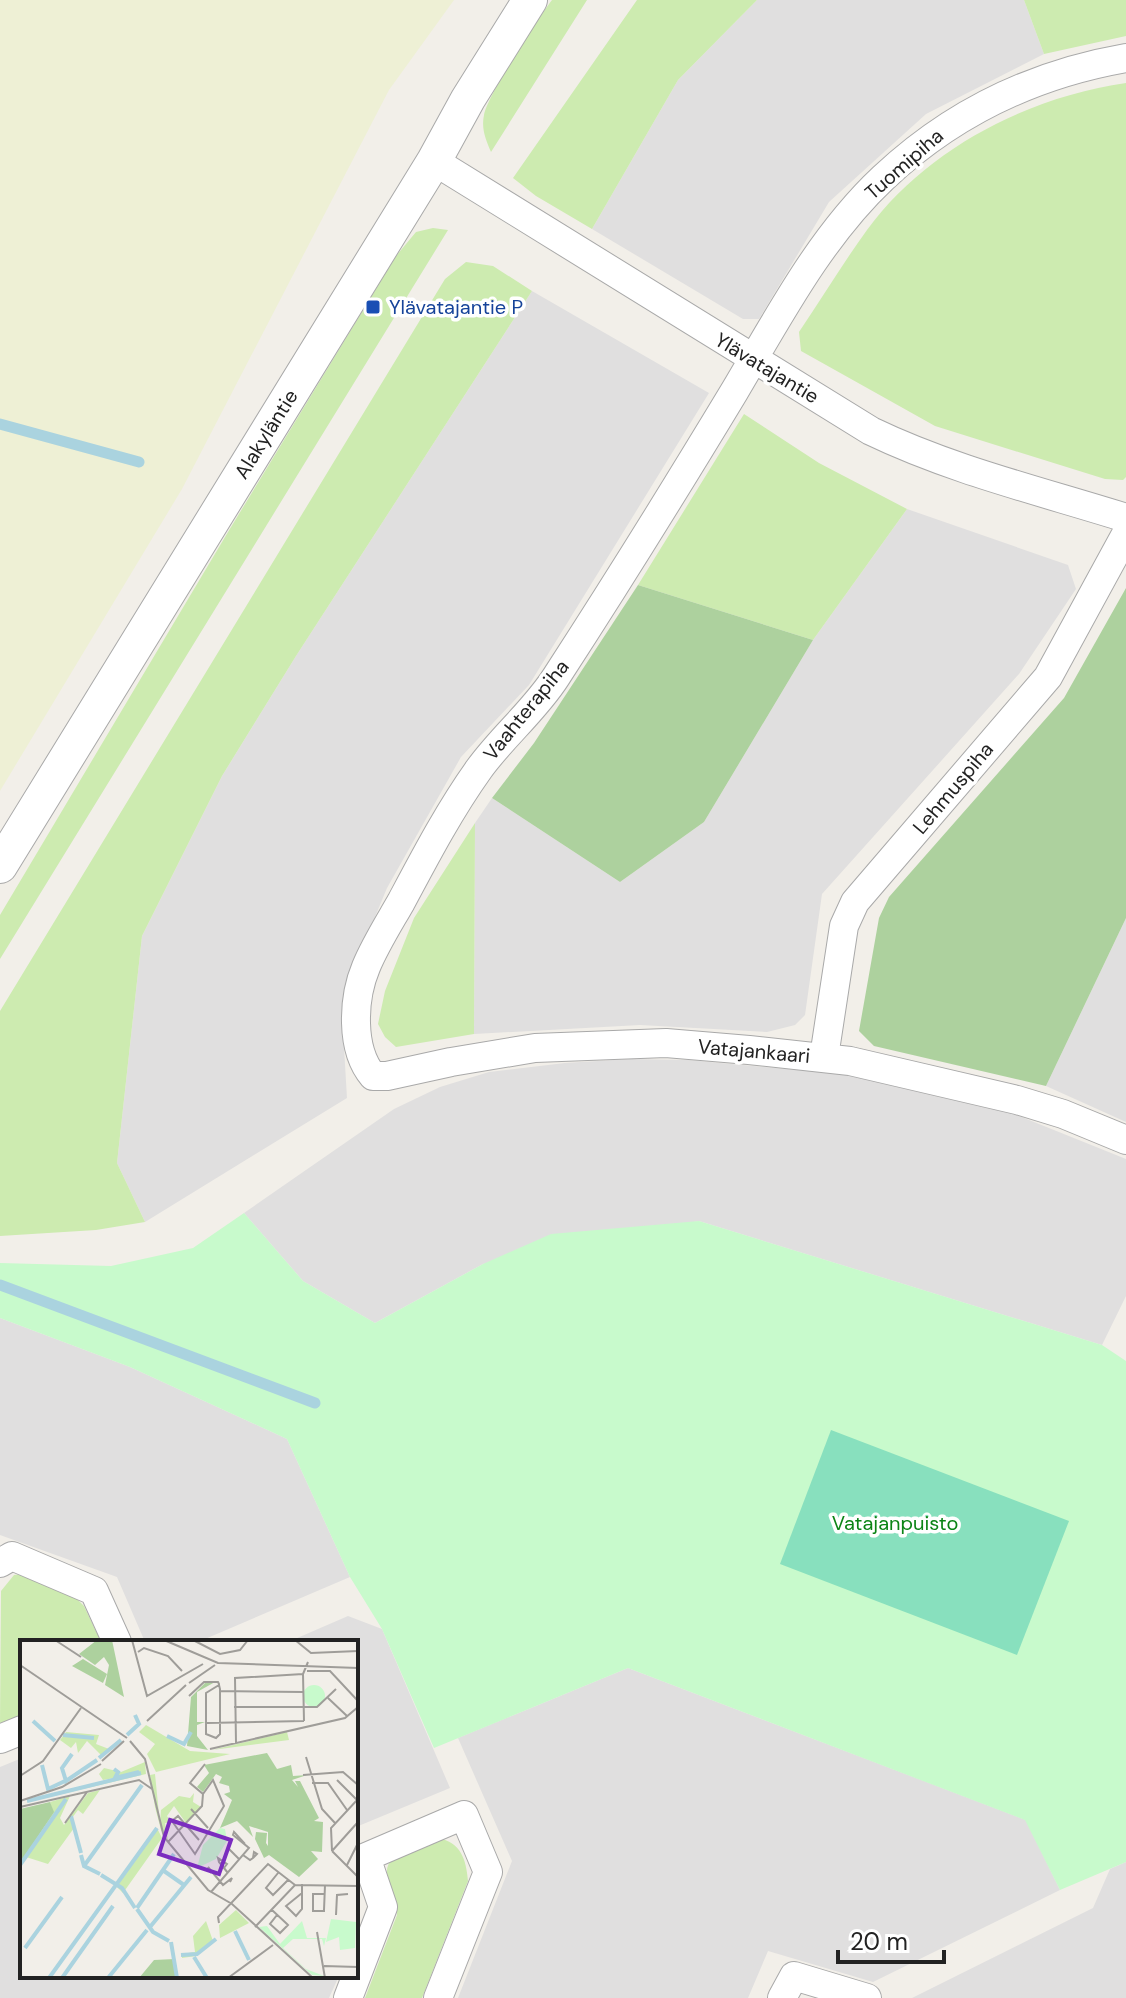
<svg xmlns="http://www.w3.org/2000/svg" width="1126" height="1998" viewBox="0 0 1126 1998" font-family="'DM Sans',sans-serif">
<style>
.residential{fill:#e0dfdf}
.farmland{fill:#eef0d5}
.grass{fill:#cdebb0}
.forest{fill:#add19e}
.park{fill:#c8facc}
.pitch{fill:#88e0be}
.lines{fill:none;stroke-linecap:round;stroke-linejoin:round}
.stream{stroke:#aad3df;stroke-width:11}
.minor-casing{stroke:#a9a9a9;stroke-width:30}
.tertiary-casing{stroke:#a9a9a9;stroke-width:36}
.minor{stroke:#fff;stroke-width:28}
.tertiary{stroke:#fff;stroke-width:34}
.transit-dot{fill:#1a4fb4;stroke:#fff;stroke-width:3}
.labels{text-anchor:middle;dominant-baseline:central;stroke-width:7;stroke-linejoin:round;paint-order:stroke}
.street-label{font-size:20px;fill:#222;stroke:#fff}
.transit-label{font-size:20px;fill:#164399;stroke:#fff;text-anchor:start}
.park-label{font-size:20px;fill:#0c8416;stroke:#fff}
.inset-river{fill:none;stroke:#aad3df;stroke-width:4}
.inset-road{fill:none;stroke:#9f9d99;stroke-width:2}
.view{fill:#7b2cbf;fill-opacity:0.15;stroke:#7b2cbf;stroke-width:4}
.inset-edge{fill:none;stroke:#222;stroke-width:4}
</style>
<rect width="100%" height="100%" fill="#f2efe9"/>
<path class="residential" d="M757,0H1024L1044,54L926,114L829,202L759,319H743L592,229L678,80Z
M532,291L709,393L529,685L461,757L387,888L346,987L342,1013L347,1098L145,1222L117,1163L142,936L222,776L296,656Z
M907,509L1068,565L1076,589L1019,674L822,894L805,1015L795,1025L767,1032L640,1025L474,1034L475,823L492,798L620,882L704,822L813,640Z
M1126,918V1122L1046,1086Z
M631,1059L689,1060L863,1076L1007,1111L1126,1159V1296L1102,1345L699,1221L483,1264L375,1323L303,1281L244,1213L394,1109L440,1087L489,1072L565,1063Z
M0,1318L130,1367L287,1439L350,1577L198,1642H145L117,1577L0,1535Z
M348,1616L382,1629L450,1788L356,1827V1642H288Z
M628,1668L1026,1820L1060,1890L873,1982L768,1951L748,1998H458L512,1861L458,1738Z
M22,1758V1976H339L329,1998H0V1767Z
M1126,1862V1998H912L1093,1908L1110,1869Z"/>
<path class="farmland" d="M0,0H454L389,90L182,489L0,791Z"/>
<path class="grass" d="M552,0H587L491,152C486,140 481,129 484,115C488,94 537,20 552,0Z
M637,0H757L678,80L592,229L536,196L513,178Z
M1024,0H1126V36L1044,54Z
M1126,83V477L1123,480L1105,479L935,426L801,351L799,332C822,298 843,263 867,230C926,149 1028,97 1126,83Z
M433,228L448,230L0,959V915L228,532L396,256L416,232Z
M466,262L493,266L532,291L296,656L222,776L142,936L117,1163L145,1222L96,1230L0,1236V1011L445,279Z
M744,414L819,463L907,509L813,640L638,585Z
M475,823L474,1034L396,1047L385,1037L378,1024L385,991L414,918Z
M23,1574L75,1597L84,1606L101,1642H22V1715L0,1723L1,1591L14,1575Z
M437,1838C461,1842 466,1859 468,1881L422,1998H365L397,1915C397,1902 391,1891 388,1878C380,1853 419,1845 437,1838Z"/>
<path class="forest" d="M638,585L813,640L704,822L620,882L492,798L534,743Z
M1126,588V918L1046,1086L874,1046L859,1031L879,918L889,897L1064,698Z"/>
<path class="park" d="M244,1213L303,1281L375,1323L483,1264L551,1234L699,1221L1102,1345L1126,1361V1862L1060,1890L1025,1820L628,1668L434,1748L382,1629L350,1577L287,1439L130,1367L0,1318V1263L111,1266L193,1248Z"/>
<path class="pitch" d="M831,1430L1069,1521L1017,1655L780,1564Z"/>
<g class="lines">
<path class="stream" d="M0,424L139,462
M0,1285L315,1403"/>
<defs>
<path id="minor" d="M1126,58C1034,74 951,114 883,178C820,237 778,318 734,392C676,488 617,583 556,677C535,710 502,737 479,769C449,811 425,857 401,902C389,923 375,945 366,967C353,998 350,1049 373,1076H387L451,1062L535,1048L666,1043L749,1050L850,1061L1017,1100L1063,1114L1126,1140
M434,161L871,431C952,470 1040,491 1126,518
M824,1057L844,926L855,902L1048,677L1126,534
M0,1563L12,1556L94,1591L117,1642
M0,1739L22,1730
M348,1998L383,1907L366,1857L464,1815L488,1872L438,1998
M782,1998L794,1976L867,1998"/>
<path id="tertiary" d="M0,866L434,161L468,99L530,0"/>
</defs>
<use href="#minor" class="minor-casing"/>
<use href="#tertiary" class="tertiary-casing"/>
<use href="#minor" class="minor"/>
<use href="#tertiary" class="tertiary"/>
</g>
<rect class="transit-dot" x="365" y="299" width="16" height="16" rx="4"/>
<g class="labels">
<g class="street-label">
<text transform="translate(904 164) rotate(-41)">Tuomipiha</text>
<text transform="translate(767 368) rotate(31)">Ylävatajantie</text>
<text transform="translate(266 434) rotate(-58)">Alakyläntie</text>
<text transform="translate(526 710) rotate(-51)">Vaahterapiha</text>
<text transform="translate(953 788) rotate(-50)">Lehmuspiha</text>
<text transform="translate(754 1051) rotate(5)">Vatajankaari</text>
</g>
<g class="transit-label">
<text x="389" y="307">Ylävatajantie P</text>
</g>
<g class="park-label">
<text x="895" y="1523">Vatajanpuisto</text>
</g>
</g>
<g transform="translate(20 1640)">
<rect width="338" height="338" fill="#f2efe9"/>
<path d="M126,85L170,111L210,114L136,132L127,114L135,104L119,92ZM46,92L79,95L76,104L89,109L82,116L67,101L58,113L56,102L51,108L40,100ZM267,92L269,100L192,110ZM125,122L126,134L0,164L121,133L83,140L79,134L84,128L101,132ZM135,134L140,184L141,170L159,156L170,158L174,153L173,162L181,167L166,183L154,166L147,176L151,183H145L148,200L141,190L135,167L130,135ZM80,150L63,174L58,170L52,178L54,188L28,224L6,217L33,172L30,162L50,156L40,178L44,185L68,153ZM137,188L142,198L103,253L96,246ZM216,270L229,283L200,298L199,285ZM186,281L193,301L176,316L162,318V314L175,312L173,296Z" fill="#cdebb0"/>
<path d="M77,0H92L104,57L85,45L89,25L84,17L75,25L59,14ZM63,19L87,34L83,43L52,26ZM195,42L177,52V82H185L177,85V96L188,110L167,106L171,57L185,43ZM247,113L257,129L271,125L273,136L287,135L272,140L278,147L275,141H280L299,178L294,181L303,182L302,212L291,211L298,219L279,237L249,215L244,218L235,199L236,192L247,193L246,203L248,206V192L229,186L233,197L217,181L200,188L212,160L204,154L210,152L209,146L199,143L202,137L196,134L183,152L177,147L189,133L184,125ZM30,162L34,172L0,224V169ZM155,319L156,338H119L134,320Z" fill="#add19e"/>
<path d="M283 56a11 11 0 1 1 22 0a11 11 0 1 1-22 0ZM200,188L205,189L207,201L196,219L177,228L183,205ZM311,279L336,282L335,308L320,310L319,297L306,302ZM282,281L287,298H306L304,306L302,299H273L263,308L286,329L304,336L292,335L239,287L247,286L260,304Z" fill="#c8facc"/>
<path class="inset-river" d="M13,81L35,101M43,95L74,98M107,95L119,84L115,75M147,96L164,104L171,92M52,114L42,128L46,141L77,120M79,118L101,100M22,125L28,149L45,141M94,129L98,132L95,138L119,132M7,161L121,133M51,176L61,213M61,215L64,226L80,234M0,225L46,159M64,226L122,145M144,231L164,245M81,235L102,248L115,268M117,268L154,214M117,269L133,292L149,301M130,287L171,237M215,291L229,320M151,302L157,338M5,308L42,257M161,315L177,314L196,299M174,317L187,338M29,338L137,188M42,338L93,266M88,338L127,290"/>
<path class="inset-road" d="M35,0L61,17M112,0L127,56L183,24M144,0L198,23L338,28M173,0L200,14L220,10L228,0M275,0L291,13L338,11M118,12L124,8L148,16L162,31M0,25L107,98M287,31H310L338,61M169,43L195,25M200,51L283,52M169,56L184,42H198L199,44V45L200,49V94L196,98L186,94V53L199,45M308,58L327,76M214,67H297L316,49M127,81L166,45M284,81L283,34L288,22M187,83L284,81M110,101L125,119L144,197L188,250L212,264L293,338M216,103L215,38L283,34M190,109L325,78L338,67M286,117L302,169L315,183M82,121L104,101M283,135L323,132L338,145M0,136L23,121L61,68M317,140L337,160M292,143H308L327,170M0,161L42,147L81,124M0,167L119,140L132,149M171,169L188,188M45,183L67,152M179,200L158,176L152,181L175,214L204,166L193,140L183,154M148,202L182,166L183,154L170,143L185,124M312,211L311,188L338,159M312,211L338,182M312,211L338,237M215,215L208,208L219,219M223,215L230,220L233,218L237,214L234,212L233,218M327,225L338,203M204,228L207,224L198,218L199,222L208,233M191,233L188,227L203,245L212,238L210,242M258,233L246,248L253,255L268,240M191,252L229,208L213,195L214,192L225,204M282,253L266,266L276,276L282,269V244M305,254H293V271H304V270L305,245M252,270L267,284L268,285L260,293L250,284L257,275M316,275L317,255L328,254M199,283L198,277L248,224L275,245M235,287L275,245L338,246M297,292L305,338M304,326L338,327M208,338L253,305"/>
<path class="view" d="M150,180L211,200L199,234L139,214Z"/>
<rect width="338" height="338" class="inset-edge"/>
</g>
<path d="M838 1950v12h106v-12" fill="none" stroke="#222222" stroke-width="4"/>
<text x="850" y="1950" font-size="24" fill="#222222" stroke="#ffffff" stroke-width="6" paint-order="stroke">20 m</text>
</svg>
